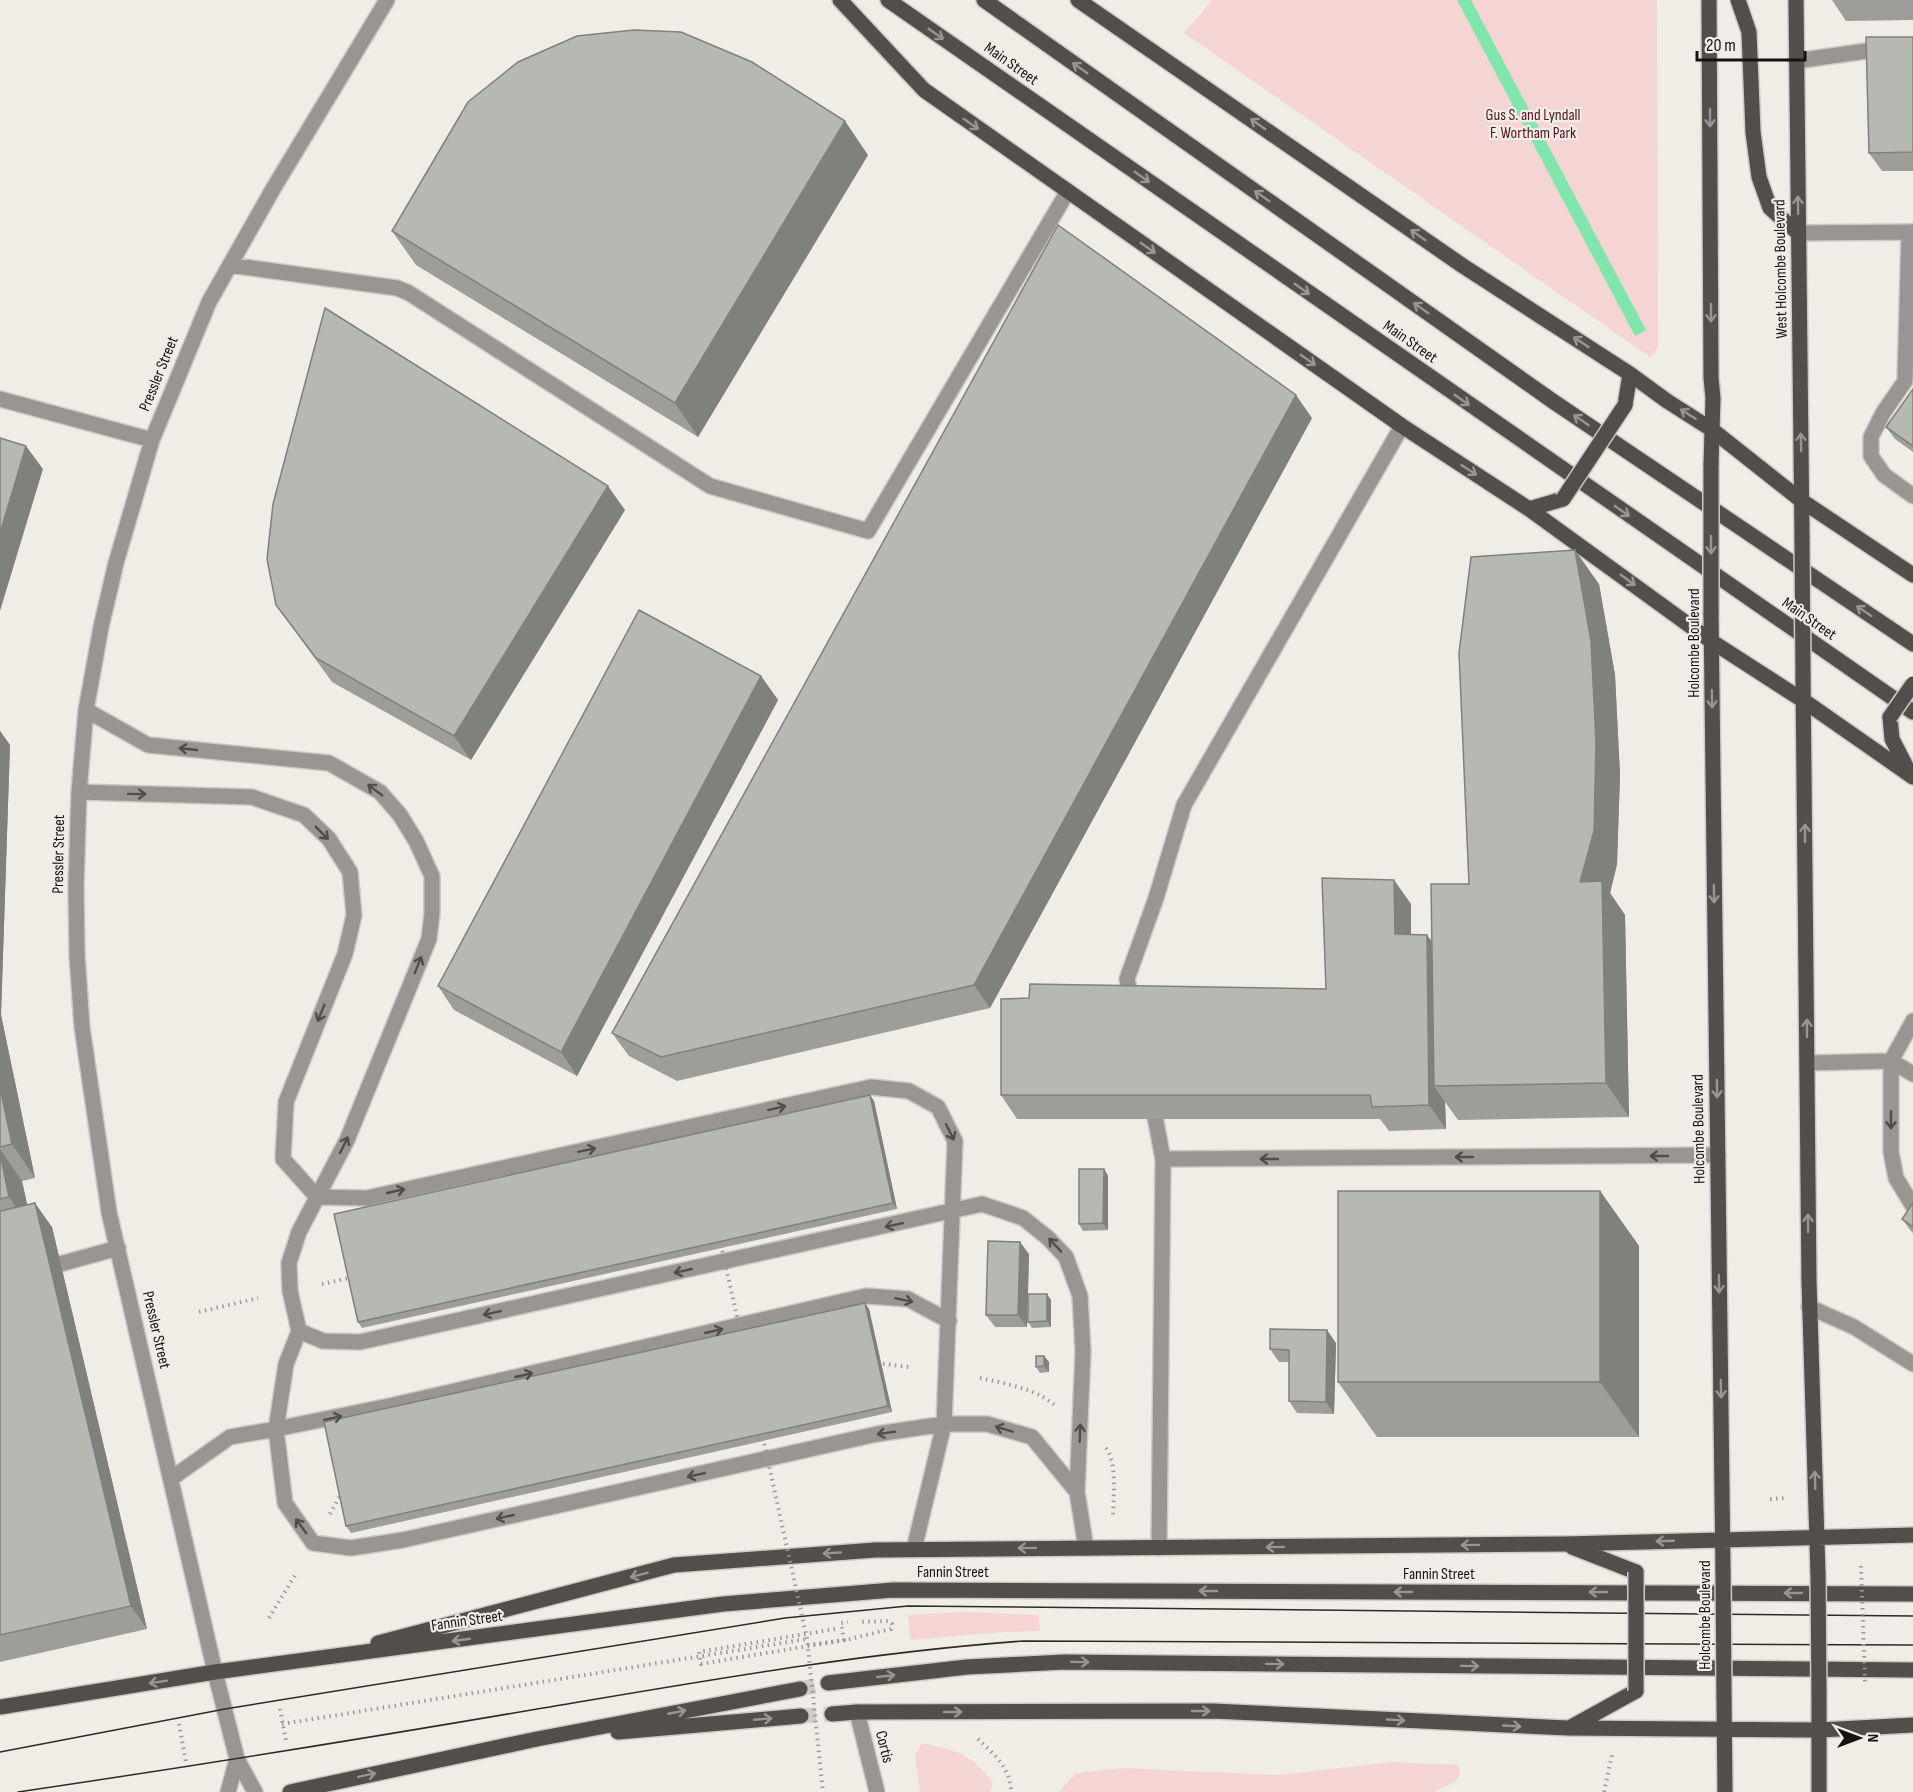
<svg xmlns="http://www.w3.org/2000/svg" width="1913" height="1792" viewBox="0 0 1913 1792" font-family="'Sofia Sans Condensed',sans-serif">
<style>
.green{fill:#f5d4d4}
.water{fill:#80e6ab}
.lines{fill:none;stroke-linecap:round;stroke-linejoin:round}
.major-tunnel{stroke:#cfccc7;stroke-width:15;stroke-dasharray:15 8;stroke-linecap:butt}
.minor-casing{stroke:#cdcac5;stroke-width:18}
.major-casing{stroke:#cdcac5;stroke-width:18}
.path{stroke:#9c9a95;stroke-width:4;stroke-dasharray:1.5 4.5;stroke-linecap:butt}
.minor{stroke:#989593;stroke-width:15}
.major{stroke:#524e4b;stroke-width:15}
.tram{stroke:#2c2b29;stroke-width:1.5}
.major-bridge-casing{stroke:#cdcac5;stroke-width:18;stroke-linecap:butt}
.path-bridge{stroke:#9c9a95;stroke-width:4;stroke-dasharray:1.5 4.5;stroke-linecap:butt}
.major-bridge{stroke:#524e4b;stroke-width:15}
.wall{fill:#9d9e99}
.shaded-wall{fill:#7f817d}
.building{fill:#b6b8b2;stroke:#7f817d;stroke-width:1.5}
.oneway{stroke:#999691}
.oneway2{stroke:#504e4c}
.labels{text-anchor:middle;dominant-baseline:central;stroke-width:4.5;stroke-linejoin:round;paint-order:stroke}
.street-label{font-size:16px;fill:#151412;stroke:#f0ede7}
.park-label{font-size:16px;fill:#53121a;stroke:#f0ede7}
</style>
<rect width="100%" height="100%" fill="#f0ede7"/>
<path class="green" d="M1212,0H1657L1658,348L1650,357L1184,33Z
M964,1612L1039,1615L1040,1631L1005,1632L910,1640L908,1615Z
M922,1743C957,1751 972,1753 993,1783L990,1792H920L915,1755Z
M1392,1762L1459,1765L1460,1775L1454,1782L1434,1792H1059L1076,1773L1121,1768L1279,1775Z"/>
<path class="water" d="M1457,0H1471L1646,330L1635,336Z"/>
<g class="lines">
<path class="major-tunnel" d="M800,1689L828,1683
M801,1716L832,1714"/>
<defs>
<path id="minor" d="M1796,61L1880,49L1913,50
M1909,232L1905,381L1883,413L1871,437V456L1884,475L1913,496
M1798,233L1913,232
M230,265L397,288L409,293L710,486L868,531L1068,191
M0,399L152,440
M86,710L148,745L329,763L380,792L400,815L416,841L432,876V913L429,939L347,1140L299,1232L289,1263L290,1291L299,1331L286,1364L276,1429L285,1503L313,1543L351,1548L403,1540L877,1434L944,1424H987L1032,1437L1077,1492
M79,792L252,797L304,815L329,839L350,872L354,915L345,954L286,1102L283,1159L317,1197L367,1198L871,1087L909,1091L938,1107L955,1141L944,1424L914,1549
M1132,1004L1127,979L1156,898L1184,805L1402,426
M1891,1061V1152L1896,1178L1913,1206
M1891,1061L1913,1074
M1807,1063L1891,1061L1913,1021
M1152,1101L1163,1159L1159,1548
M1163,1159L1718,1155
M60,1264L118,1248
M1809,1307L1854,1327L1913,1364
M299,1331L323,1341L360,1342L982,1204L1023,1218L1048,1238L1066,1257L1080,1296L1083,1352L1077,1492L1086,1548
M172,1478L230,1437L276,1429L394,1405L866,1296L908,1299L949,1321
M857,1712L877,1792
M228,1792L237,1759
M255,1792L237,1759L215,1672L109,1212L82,1027L77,955L76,886L79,792L86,710L101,627L116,563L152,440L209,302L273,189L387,0"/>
<path id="major" d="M840,0L924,90L1402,426L1529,509L1711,641L1804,701L1913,777
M888,0L1913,712
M984,0L1554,402L1913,644
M1078,0L1463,266L1630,374L1667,401L1711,429L1802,501L1913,575
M1709,0L1711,378L1713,398L1711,465
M1738,0L1749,32L1753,132L1759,177L1770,208L1798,233
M1796,0L1802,537
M1625,405L1630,374
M1529,509L1563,499
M1711,613L1723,1571
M1803,676L1809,1281L1818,1574
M1890,717L1892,739L1909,772
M1572,1547L1636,1572
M378,1643L674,1565L875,1550L1564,1544L1913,1535
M828,1683L967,1667L1064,1662L1913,1670
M1724,1697L1725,1792
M0,1707L215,1672L723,1604L893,1590L1913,1594
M832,1714L857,1712L1213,1711L1568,1728L1820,1730L1913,1725
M1571,1727L1636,1691
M618,1732L801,1716
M290,1792L537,1739L800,1689
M1819,1792V1694"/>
</defs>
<use href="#minor" class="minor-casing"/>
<use href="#major" class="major-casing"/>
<path class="path" d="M322,1284L353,1277
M199,1312L258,1298
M877,1363L909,1367
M980,1378C1007,1384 1034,1388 1056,1406
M1106,1448C1118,1465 1113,1497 1113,1517
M1770,1499L1787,1498
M330,1514L341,1494
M269,1618L297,1572
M835,1629L699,1652L701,1664L850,1639L891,1629L892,1624L889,1621L858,1622
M280,1709L286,1741
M179,1724L186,1762
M282,1724L807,1639
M978,1739C994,1754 1011,1769 1011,1792
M1604,1792L1612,1755"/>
<use href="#minor" class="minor"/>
<use href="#major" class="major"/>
<path class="tram" d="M0,1752L225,1709L785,1618L908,1606L1913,1616
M18,1792C194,1766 368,1738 543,1708C703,1681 861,1653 1023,1641L1913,1645"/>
<defs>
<path id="major-bridge" d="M1711,465V613
M1563,499L1625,405
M1802,537L1803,676
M1890,717L1913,684
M1723,1571L1724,1697
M1636,1572V1691
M1818,1574L1819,1694"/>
</defs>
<use href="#major-bridge" class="major-bridge-casing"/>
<path class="path-bridge" d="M721,1245L741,1334
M763,1438L807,1639L823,1792
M1861,1566L1865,1682
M808,1645L844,1640L841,1623L848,1622"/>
<use href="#major-bridge" class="major-bridge"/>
</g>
<path class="wall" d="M1832,0H1913V20L1846,21Z
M1913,37V171H1882L1869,153Z
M868,155L698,437L416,265L392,231Z
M1913,389V452L1895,439L1886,427Z
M1312,418L990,1008L677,1081L629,1056L612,1033Z
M625,510L471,760L332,682L276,605Z
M1599,584L1615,675L1620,775L1617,864L1610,893L1625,915L1629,1117L1458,1120L1445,1102L1446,1129L1389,1131L1380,1119H1017L1001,1095L1326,989L1411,904V934L1427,935L1432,942L1469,884Z
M761,676L778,700L577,1076L454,1010L438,986Z
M0,731L10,745L1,1015L35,1178L22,1181L27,1205L52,1227L147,1629L0,1662Z
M874,1101L897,1209L362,1328L358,1322Z
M1104,1169L1108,1176V1230L1083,1231L1079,1224Z
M1600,1191L1639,1246V1437H1377L1338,1382Z
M1913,1203V1233L1911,1231L1902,1219Z
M1029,1254L1027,1327H995L986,1315Z
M1051,1300V1327L1032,1328L1028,1322Z
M869,1309L892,1412L351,1533L346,1526Z
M1336,1343L1334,1414L1297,1413L1289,1401V1362H1279L1270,1349Z
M1044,1356L1049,1362V1372L1040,1373L1036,1367Z"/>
<path class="shaded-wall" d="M845,121L868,155L698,437L675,403Z
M1296,395L1312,418L990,1008L974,985Z
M26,446L43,469L0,611V533Z
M608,486L625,510L471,760L454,736Z
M1575,550L1599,584L1615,675L1620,775L1617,864L1610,893L1625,915L1629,1117L1606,1083L1580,882Z
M761,676L778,700L577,1076L561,1052Z
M0,731L10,745L1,1015L35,1178L12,1144L0,1088Z
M1394,880L1411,904V958L1395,934Z
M1427,935L1443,958L1434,1086L1445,1102L1446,1129L1429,1105Z
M870,1095L874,1101L897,1209L893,1203Z
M0,1149L22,1181L33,1231L9,1197L0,1153Z
M1104,1169L1108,1176V1230L1103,1223Z
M1600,1191L1639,1246V1437L1600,1382Z
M35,1203L52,1227L147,1629L131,1606Z
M1020,1242L1029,1254L1027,1327L1018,1315Z
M1047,1294L1051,1300V1327L1047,1321Z
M865,1303L869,1309L892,1412L888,1406Z
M1327,1330L1336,1343L1334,1414L1326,1402Z
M1044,1356L1049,1362V1372L1044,1366Z"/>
<path class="building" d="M634,30L681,32L752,62L845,121L675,403L392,231L468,102L518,62L577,36Z
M1866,37H1913V152L1869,153Z
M1058,225L1296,395L974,985L661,1057L612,1033Z
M325,308L608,486L454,736L316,658L276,605L267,559L273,504Z
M1913,389V446L1886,427Z
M0,438L26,446L0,533Z
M1575,550L1591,641L1596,742L1594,831L1580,882L1602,881L1606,1083L1434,1086L1431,884H1469L1459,653L1471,557Z
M639,610L761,676L561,1052L438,986Z
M1322,878L1394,880L1395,934L1427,935L1429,1105L1372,1107L1370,1095H1001V999L1029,998L1030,984L1326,989Z
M0,1088L12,1144L0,1147Z
M870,1095L893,1203L358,1322L334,1214Z
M0,1153L9,1197L0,1199Z
M1079,1169H1104L1103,1223L1079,1224Z
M1338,1191H1600V1382H1338Z
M35,1203L131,1606L0,1635V1211Z
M1913,1203V1227L1902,1219Z
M988,1241L1020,1242L1018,1315H986Z
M1028,1294H1047V1321L1028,1322Z
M865,1303L888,1406L346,1526L324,1422Z
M1270,1329L1327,1330L1326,1402L1289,1401V1350L1270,1349Z
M1036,1356H1044V1366L1036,1367Z"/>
<defs><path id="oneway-shaft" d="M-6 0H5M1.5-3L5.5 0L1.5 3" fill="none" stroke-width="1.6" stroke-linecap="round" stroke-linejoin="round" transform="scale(1.5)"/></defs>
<g class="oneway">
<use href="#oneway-shaft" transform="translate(936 34) rotate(35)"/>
<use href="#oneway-shaft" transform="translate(1080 68) rotate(-145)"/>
<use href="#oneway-shaft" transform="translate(1710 118) rotate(90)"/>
<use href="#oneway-shaft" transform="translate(971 124) rotate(35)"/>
<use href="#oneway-shaft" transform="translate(1258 124) rotate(-145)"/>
<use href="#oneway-shaft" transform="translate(1142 177) rotate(35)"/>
<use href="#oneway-shaft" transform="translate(1262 196) rotate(-145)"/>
<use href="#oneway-shaft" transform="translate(1798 205) rotate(-91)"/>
<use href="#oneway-shaft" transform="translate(1418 235) rotate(-145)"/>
<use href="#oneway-shaft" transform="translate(1148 248) rotate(35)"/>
<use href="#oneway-shaft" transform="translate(1302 289) rotate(35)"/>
<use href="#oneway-shaft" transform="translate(1421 308) rotate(-145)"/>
<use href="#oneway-shaft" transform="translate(1711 313) rotate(90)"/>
<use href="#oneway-shaft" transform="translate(1581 342) rotate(-147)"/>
<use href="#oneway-shaft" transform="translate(1308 360) rotate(35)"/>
<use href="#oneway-shaft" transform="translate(1462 400) rotate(35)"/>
<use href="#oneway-shaft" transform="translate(1688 414) rotate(-148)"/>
<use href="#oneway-shaft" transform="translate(1581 420) rotate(-146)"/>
<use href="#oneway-shaft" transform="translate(1801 442) rotate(-91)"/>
<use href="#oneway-shaft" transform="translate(1469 470) rotate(33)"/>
<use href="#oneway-shaft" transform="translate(1622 511) rotate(35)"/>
<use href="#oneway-shaft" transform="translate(1711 545) rotate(90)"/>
<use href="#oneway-shaft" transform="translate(1628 580) rotate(36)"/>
<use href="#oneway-shaft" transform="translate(1864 611) rotate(-146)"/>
<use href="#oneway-shaft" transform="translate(1712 699) rotate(89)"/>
<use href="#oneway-shaft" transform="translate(1805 833) rotate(-90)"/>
<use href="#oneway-shaft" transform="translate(1714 894) rotate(89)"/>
<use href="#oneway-shaft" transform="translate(1807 1028) rotate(-90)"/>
<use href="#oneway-shaft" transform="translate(1717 1089) rotate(89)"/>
<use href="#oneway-shaft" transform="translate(1808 1223) rotate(-90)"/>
<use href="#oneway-shaft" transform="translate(1719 1284) rotate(89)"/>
<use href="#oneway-shaft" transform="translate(1721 1389) rotate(89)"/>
<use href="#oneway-shaft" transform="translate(1815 1480) rotate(-92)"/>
<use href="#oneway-shaft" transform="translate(1665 1541) rotate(178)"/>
<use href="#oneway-shaft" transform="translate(1470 1545) rotate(179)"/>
<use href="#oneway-shaft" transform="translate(1275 1547) rotate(179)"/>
<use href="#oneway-shaft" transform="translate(1027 1548) rotate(179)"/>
<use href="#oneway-shaft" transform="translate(832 1553) rotate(176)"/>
<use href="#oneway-shaft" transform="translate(639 1575) rotate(165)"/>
<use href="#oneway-shaft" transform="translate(1208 1591) rotate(-180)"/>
<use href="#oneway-shaft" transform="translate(1403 1592) rotate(-180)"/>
<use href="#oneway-shaft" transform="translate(1598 1592) rotate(-180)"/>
<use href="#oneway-shaft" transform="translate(1793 1593) rotate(-180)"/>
<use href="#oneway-shaft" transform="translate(461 1640) rotate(172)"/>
<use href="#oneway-shaft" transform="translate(1080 1662) rotate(1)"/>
<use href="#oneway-shaft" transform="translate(1275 1664) rotate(1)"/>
<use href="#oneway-shaft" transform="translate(1470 1666) rotate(1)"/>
<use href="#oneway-shaft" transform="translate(886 1676) rotate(-6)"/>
<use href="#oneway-shaft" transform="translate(158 1682) rotate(171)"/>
<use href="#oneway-shaft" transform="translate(1201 1711)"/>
<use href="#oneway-shaft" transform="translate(677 1712) rotate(-11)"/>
<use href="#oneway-shaft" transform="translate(953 1712)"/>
<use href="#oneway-shaft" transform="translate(763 1719) rotate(-5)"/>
<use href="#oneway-shaft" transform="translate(1396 1720) rotate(3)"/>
<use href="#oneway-shaft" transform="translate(1512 1726) rotate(3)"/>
<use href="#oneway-shaft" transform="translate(367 1775) rotate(-12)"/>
</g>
<g class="oneway2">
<use href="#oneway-shaft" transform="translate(188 749) rotate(-174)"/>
<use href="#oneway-shaft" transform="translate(375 790) rotate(-143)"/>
<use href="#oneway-shaft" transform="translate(137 794) rotate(1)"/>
<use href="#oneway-shaft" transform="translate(322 833) rotate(45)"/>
<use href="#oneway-shaft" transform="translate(418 965) rotate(-68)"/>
<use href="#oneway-shaft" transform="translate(321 1013) rotate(112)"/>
<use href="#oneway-shaft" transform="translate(777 1108) rotate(-13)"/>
<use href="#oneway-shaft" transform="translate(1891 1120) rotate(90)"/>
<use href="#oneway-shaft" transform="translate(950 1132) rotate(63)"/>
<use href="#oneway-shaft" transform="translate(344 1145) rotate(-64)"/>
<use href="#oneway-shaft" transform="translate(587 1150) rotate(-12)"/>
<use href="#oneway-shaft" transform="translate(1659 1156) rotate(180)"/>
<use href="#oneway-shaft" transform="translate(1464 1157) rotate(180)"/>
<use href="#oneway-shaft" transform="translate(1269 1159) rotate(180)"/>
<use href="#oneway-shaft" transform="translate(396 1191) rotate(-13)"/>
<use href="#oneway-shaft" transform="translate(894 1225) rotate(168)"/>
<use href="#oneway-shaft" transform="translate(1055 1245) rotate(-133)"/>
<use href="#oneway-shaft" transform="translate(683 1271) rotate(167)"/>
<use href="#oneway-shaft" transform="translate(904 1300) rotate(12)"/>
<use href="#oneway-shaft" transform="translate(492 1313) rotate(168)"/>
<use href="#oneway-shaft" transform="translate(714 1331) rotate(-13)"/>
<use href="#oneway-shaft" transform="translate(524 1375) rotate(-13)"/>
<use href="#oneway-shaft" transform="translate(333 1418) rotate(-12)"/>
<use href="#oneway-shaft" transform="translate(1004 1429) rotate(-163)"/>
<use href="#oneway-shaft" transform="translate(886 1433) rotate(171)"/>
<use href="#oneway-shaft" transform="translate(1080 1433) rotate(-88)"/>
<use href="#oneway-shaft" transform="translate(696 1475) rotate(167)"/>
<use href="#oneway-shaft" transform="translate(505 1517) rotate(167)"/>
<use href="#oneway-shaft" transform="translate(301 1526) rotate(-126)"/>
</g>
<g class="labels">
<g class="street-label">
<text transform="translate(1011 64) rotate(35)">Main Street</text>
<text transform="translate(1781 269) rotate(-91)">West Holcombe Boulevard</text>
<text transform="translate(1410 342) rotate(35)">Main Street</text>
<text transform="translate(159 374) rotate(-68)">Pressler Street</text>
<text transform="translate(1809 619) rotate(35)">Main Street</text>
<text transform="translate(1694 643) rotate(-90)">Holcombe Boulevard</text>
<text transform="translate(59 854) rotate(-89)">Pressler Street</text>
<text transform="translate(1699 1129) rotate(-91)">Holcombe Boulevard</text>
<text transform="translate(156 1330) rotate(77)">Pressler Street</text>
<text x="953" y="1572">Fannin Street</text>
<text x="1439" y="1574">Fannin Street</text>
<text transform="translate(1705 1615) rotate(-90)">Holcombe Boulevard</text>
<text transform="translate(467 1621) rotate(-8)">Fannin Street</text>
<text transform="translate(884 1747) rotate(76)">Cortis</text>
</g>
<g class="park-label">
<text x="1533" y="115">Gus S. and Lyndall<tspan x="1533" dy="18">F. Wortham Park</tspan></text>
</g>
</g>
<g transform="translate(1859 1738) rotate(90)" stroke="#f0ede7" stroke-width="4.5" paint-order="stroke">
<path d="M0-4.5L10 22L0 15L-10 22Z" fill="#151412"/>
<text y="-9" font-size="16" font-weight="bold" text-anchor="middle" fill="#151412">N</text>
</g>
<path d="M1697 51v9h108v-9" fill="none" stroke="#151412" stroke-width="3"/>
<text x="1706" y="51" font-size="18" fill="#151412" stroke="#f0ede7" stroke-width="4.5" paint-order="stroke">20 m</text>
</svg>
